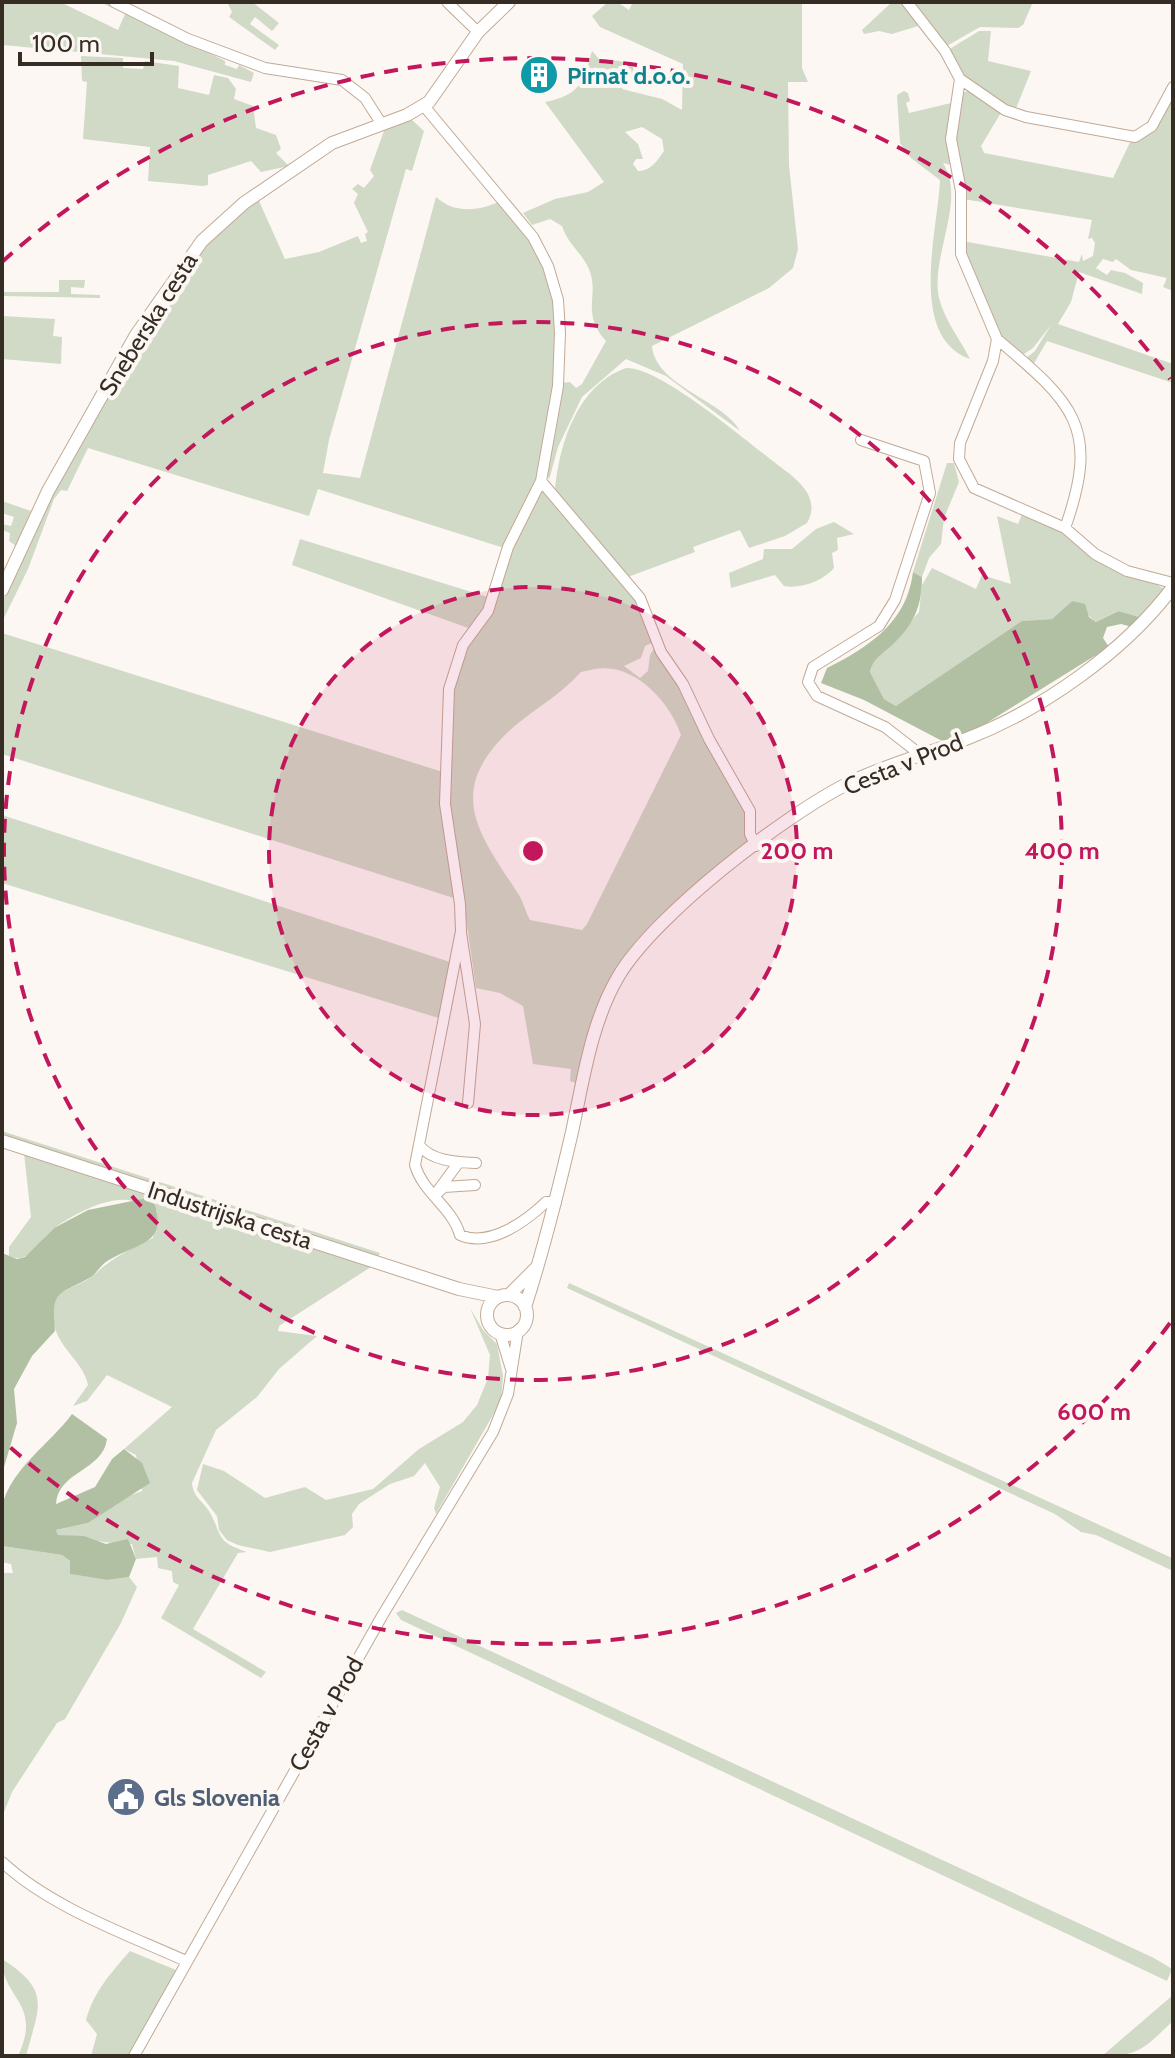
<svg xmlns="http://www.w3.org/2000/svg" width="1175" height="2058" viewBox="0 0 1175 2058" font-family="Cabin,sans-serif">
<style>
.green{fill:#d0dac7;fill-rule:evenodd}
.forest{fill:#b1c0a2}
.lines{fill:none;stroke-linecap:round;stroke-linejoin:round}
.minor-casing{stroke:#c1aa95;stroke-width:12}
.tertiary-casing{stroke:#c1aa95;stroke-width:14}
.minor{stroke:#fff;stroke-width:10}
.tertiary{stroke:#fff;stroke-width:12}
.ring{fill:none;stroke:#c2185b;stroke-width:4;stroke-dasharray:14 10}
.labels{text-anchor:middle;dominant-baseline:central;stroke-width:8;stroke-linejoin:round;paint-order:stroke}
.culture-label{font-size:24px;font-weight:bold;fill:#0d838f;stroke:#fcf7f3;text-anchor:start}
.street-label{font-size:24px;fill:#352c24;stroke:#fcf7f3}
.service-label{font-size:24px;font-weight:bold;fill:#4e5e75;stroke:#fcf7f3;text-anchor:start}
.centre{fill:#c2185b;stroke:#fcf7f3;stroke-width:4}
.ring-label{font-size:24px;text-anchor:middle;font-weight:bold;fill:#c2185b;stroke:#fcf7f3;stroke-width:8;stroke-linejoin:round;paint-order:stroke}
</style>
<rect width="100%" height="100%" fill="#fcf7f3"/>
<path class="green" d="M2,2H60L118,30L125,14L100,2H109L225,61V65L237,69L239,65L254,73L251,82L174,61L3,45Z
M227,2H252L279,23L272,31L255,17L250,24L279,45L275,50L229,17L232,12Z
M608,2H617L629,10L633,2H802V68L808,82H788L789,165L798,249L793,268L769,288L652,346C655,386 725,401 740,431L666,376L626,359L582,397L558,447L549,480L546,468L562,383L570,382L576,388L582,384L606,341C580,312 600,296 589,269C582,253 567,243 562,226L550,219L532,225L523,213L555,199L588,192L604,182L545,102C580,95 583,83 592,51L599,59L620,61L633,67L634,73L622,89L662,99L682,110L683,64L600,27L592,16ZM642,127L662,139L664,151C657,161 651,171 638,171L633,164L636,159H643L638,144L625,132Z
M892,2H902L918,26L892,34L879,31L864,34L862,30Z
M911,2H1033L1023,25L1018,28L980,27L945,47Z
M979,31H991L988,61L1031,71L1015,111L966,80L948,50Z
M81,56L123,58V68L143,69L145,61L179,66L178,88L209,95L214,75L228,78L236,89L234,99L253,106L256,128L276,135L281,149L276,153L289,166L261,172L251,161L208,175V185L203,186L148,181L150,147L83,139L87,82L82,81Z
M904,91L908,93L910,101L906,103L909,113L951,103V165L943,163C967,201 930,256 939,298C945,321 960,339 970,359C907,337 938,230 940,180L911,158L900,143L897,95Z
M968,91L1002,111L981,146L984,153L1113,178L1132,138L1142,139L1158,125L1173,92V291L1163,287L1167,278L1131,270L1116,259L1113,262L1103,259L1096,268L1107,275L1111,270L1125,273L1143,283L1142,294L1079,272L1071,302L1058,324L1173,364V383L1047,341L1033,365L1025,359L1035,351L1051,325L1033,348L1021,356L996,332L962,241L1079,262L1082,254L1083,261L1093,256L1095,243L1092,238L1088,239L1092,220L963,199L953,133L959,94Z
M411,119L424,131L412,171L406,169L329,440L323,473L360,478L436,197C456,215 481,211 505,199L525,224L560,304L553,403L535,486L504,548L318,489L309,516L88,448L67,491L61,490L54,499L28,569L2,622V602C18,575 27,546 40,519C76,442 184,234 259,201L285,259L319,252L358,236L361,243L367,241L365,234L368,232L354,203L358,194L352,189L358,184L364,188L374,176L370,170L385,128Z
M59,280H85L84,288L71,287V294L100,295V298L3,296L2,316L55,319L53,336L62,337L61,364L2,359V292H59Z
M626,368C663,367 756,450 790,474C805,487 819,502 807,523L785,536L749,548L740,530L693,547L695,552L628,577L555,491C559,445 577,385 626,368Z
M947,463H954L959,482L944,518L941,544L929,558L922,577L913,572Z
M540,490L546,491L631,589L652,643L645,646L641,658L624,666L640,678L648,671L650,655L655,647L743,794L751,845L619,969L579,1084L570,1081L571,1069L533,1064L523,1006L500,993L476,988L450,807L454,688L464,652L486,619L505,560ZM595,669C634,662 670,702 681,735L587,924L582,930L530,920C525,911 523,900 517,892C480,835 446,794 505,735C528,712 559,697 581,672Z
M2,501L31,511L16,546L9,541L10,533L2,530V524L11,526L14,517L2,513Z
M1023,512L1049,523L1078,545L1165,589L1143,618L1117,611L1096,622L1072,601L1052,619L1023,621L905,702L896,706L884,699L870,672L873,660L886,651L919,612L922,585L932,568L976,589L982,575L1011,584L997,516L1018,524Z
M834,522L854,534L837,538L838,550L832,553L834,568C823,581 801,589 784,586L775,575L731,588L729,573L763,559L764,549H792L816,529Z
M300,539L491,598L474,630L292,565Z
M2,633L446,773L460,900L2,754Z
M2,815L456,964L445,1020L2,883Z
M2,1131L380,1253L378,1257L2,1135Z
M24,1153L374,1265L279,1326L278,1331L317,1336L279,1369L257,1397L216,1430L192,1483C193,1497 203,1501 209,1511C223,1535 214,1541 247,1552L238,1553L193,1629L266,1672L261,1678L161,1618L179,1585L173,1582L172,1571L158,1568L157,1557L136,1559L132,1544C107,1544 84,1538 58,1535L56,1530L88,1523L126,1497L142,1491L136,1455L124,1449L172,1407L107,1375L87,1401L73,1406L88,1385C84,1364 63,1351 56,1331C39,1286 74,1293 95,1274C115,1256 129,1250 153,1238L157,1211C148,1208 137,1201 128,1200C105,1197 70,1216 53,1229C39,1240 31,1265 9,1256V1247L31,1217Z
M569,1283L1172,1558L1173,1571L1096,1535L1081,1532L1055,1514L567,1288Z
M470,1308L483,1330L497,1344L503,1376L501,1401L436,1514L434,1508L440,1487L425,1463L414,1476L390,1484L359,1504L352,1514L353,1527L345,1535L270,1552L238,1545L227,1540L219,1530L217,1516L197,1490L203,1464L224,1471L265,1498L305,1487L326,1500L373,1489L419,1449L463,1422L477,1405L488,1378L490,1355Z
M2,1546L62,1555L70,1561L71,1574L107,1580L129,1577L137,1587L121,1623L65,1719L57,1723L12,1792L4,1812L2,1573H13L11,1564L2,1562Z
M402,1610L1154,1958L1172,1969L1167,1981L401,1620L396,1613Z
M130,1951L176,1970L129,2056H91L97,2034L86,2020C94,1991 111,1973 130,1951Z
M2,1959C52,1991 39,2006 26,2056H18C43,2003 2,1999 2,1959Z
M1173,1995V2021C1145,2047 1141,2056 1102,2056Z"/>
<path class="forest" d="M913,572L922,577C922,609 912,627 889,648C879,657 873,659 870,672L884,699L896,706L1022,621L1052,619L1072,601L1085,604L1089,617L1096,622L1118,611L1143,618L1132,627L1121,624L1107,627L1103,638L1109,647L977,729L944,742L864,700L821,683L827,668C869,647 907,622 913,572Z
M147,1198L154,1202C168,1245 139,1242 109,1260C101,1264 98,1272 91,1277C58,1296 51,1288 55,1331L32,1356L14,1389L17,1423L2,1474V1253L17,1259L25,1257L54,1228L88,1210Z
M72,1414L107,1439C103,1471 58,1471 56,1504L95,1487L112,1459L124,1449L142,1463L150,1483L88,1523L56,1530L58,1535L84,1536L106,1544L128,1539L136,1559L129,1577L107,1580L70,1574V1561L62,1555L2,1546C2,1534 0,1518 2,1507C10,1469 51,1443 72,1414Z"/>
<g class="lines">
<defs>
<path id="minor" d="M114,2L188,39L265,68L342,80L365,98L381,123
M447,2L478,32
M907,2L945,51L960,79L951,139L961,191V254L997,339L993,361L960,443L959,459L974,488L1065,528L1095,554L1127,571L1173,583
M960,79L1005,110L1026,117L1135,137L1152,126L1173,87
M424,106L533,237L548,266L558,300L560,333L558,386L541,481L508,547L488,611L463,645L449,689L445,804L460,904L461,931L415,1165C423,1193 452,1207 460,1235C490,1248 526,1221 546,1202H556
M997,339C1073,403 1101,427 1065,528
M861,440L924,461L930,493L895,600L879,626L813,667L808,682L817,696L885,727L921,755
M541,481L640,598L661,652L683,684L709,739L750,811V834L756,846
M461,933L475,1024L468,1103
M419,1145C431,1161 456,1162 476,1163
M437,1192L459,1162
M434,1196L444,1187L475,1185
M500,1333L511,1369
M2,1862C50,1907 126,1934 186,1961
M134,2056L382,1616L493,1432L508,1394L518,1330"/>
<path id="tertiary" d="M2,590L48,491L136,335L202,241L244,203L332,143L407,115L429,102L478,32L509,2
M2,1141L459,1289L498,1297
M509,1295L535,1269
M487 1315a20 20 0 1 1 40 0a20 20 0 1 1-40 0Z
M525,1307C544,1249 558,1192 572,1132C583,1081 591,1023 618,977C654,915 788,812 853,781C889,764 929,753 966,739C1042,710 1125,651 1173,587"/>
</defs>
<use href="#minor" class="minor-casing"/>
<use href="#tertiary" class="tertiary-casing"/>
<use href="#minor" class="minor"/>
<use href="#tertiary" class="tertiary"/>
</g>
<circle cx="533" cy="851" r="264" fill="#c2185b" fill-opacity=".12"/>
<g class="ring">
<circle cx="533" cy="851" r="264"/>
<circle cx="533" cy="851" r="529"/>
<path d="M1170 1323A793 793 0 0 1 2 1440M2 262A793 793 0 0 1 1170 379"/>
</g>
<defs>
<symbol id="building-disc" viewBox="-11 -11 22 22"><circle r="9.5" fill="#0f9aa8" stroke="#fcf7f3"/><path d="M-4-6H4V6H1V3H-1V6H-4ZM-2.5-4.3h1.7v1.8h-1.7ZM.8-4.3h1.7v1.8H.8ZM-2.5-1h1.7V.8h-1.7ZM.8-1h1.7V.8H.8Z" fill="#fff"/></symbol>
<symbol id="civic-disc" viewBox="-11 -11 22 22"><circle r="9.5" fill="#5c6f8a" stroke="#fcf7f3"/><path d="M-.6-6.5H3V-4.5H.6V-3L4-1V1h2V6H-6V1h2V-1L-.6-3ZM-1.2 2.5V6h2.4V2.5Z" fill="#fff"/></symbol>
</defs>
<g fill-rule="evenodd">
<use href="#building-disc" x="517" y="53" width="44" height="44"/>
<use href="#civic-disc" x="104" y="1775" width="44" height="44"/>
</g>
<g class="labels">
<g class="culture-label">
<text x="567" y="75">Pirnat d.o.o.</text>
</g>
<g class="street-label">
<text transform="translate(148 324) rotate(-58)">Sneberska cesta</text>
<text transform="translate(903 764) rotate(-22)">Cesta v Prod</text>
<text transform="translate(230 1215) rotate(18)">Industrijska cesta</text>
<text transform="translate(326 1714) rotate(-61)">Cesta v Prod</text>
</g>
<g class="service-label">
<text x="154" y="1797">Gls Slovenia</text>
</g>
</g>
<circle cx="533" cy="851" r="12" class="centre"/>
<g class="ring-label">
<text x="797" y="859">200 m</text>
<text x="1062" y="859">400 m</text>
<text x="1094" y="1420">600 m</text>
</g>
<rect width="1175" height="2058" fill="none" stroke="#352c24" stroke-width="8"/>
<path d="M20 52v12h132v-12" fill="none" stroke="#352c24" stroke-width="4"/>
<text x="32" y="52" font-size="24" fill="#352c24" stroke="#fcf7f3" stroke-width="6" paint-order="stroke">100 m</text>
</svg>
